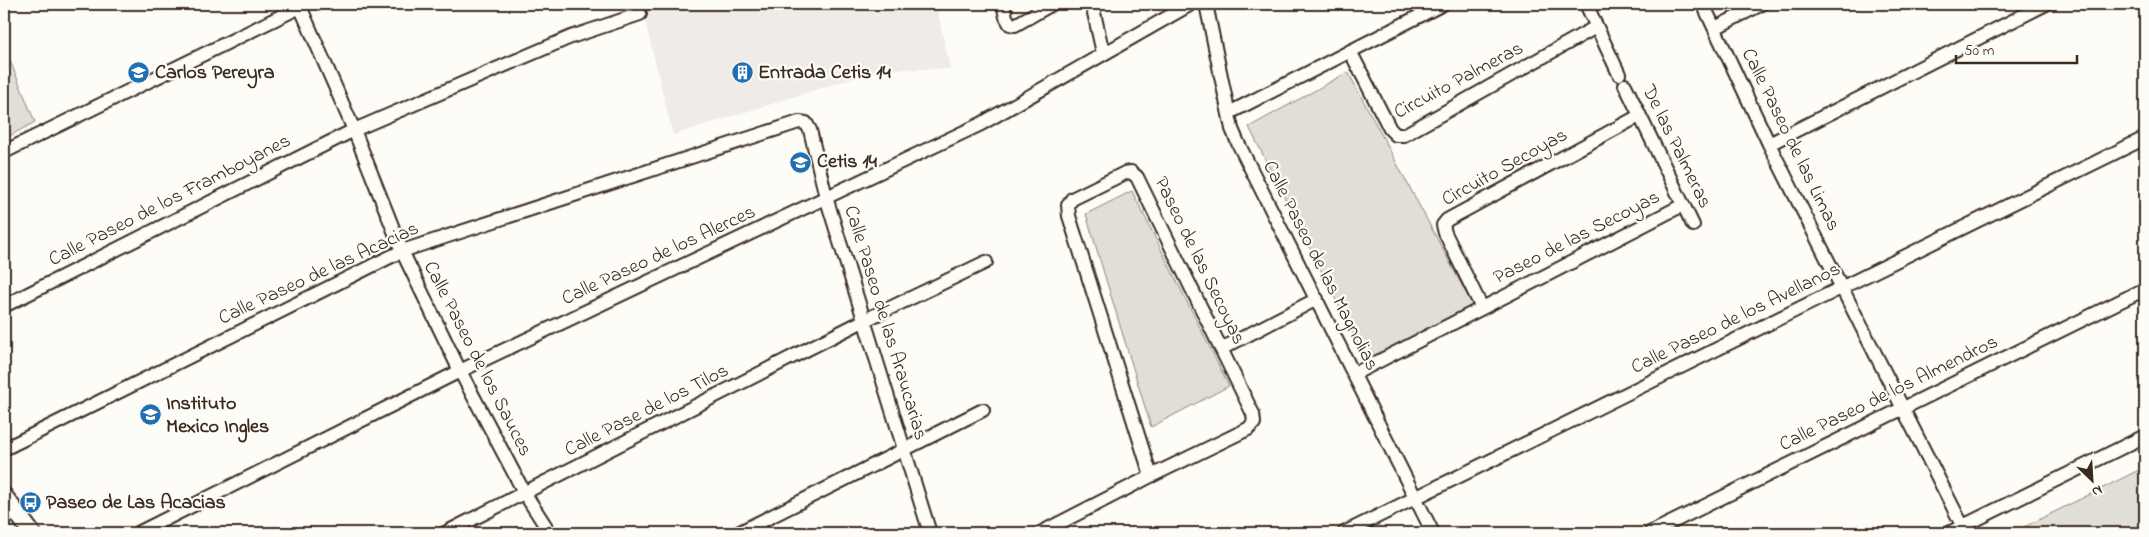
<svg xmlns="http://www.w3.org/2000/svg" width="2149" height="537" viewBox="0 0 2149 537" font-family="'Indie Flower',sans-serif">
<style>
.built{fill:#efece7}
.green{fill:#e1ded7;stroke:#8e847a}
.lines{fill:none;stroke-linecap:round;stroke-linejoin:round}
.minor-casing{stroke:#3b2a1e;stroke-width:16}
.tertiary-casing{stroke:#3b2a1e;stroke-width:20}
.minor{stroke:#fdfcf7;stroke-width:12}
.tertiary{stroke:#fdfcf7;stroke-width:16}
.labels{text-anchor:middle;dominant-baseline:central;stroke-width:4.5;stroke-linejoin:round;paint-order:stroke}
.poi-label{font-size:20px;font-weight:bold;fill:#3b2a1e;stroke:#fdfcf7;text-anchor:start}
.street-label{font-size:20px;fill:#3b2a1e;stroke:#fdfcf7}
</style>
<rect width="100%" height="100%" fill="#fdfcf7"/>
<filter id="ink" filterUnits="userSpaceOnUse"><feTurbulence type="fractalNoise" baseFrequency=".02" numOctaves="2"/><feDisplacementMap in="SourceGraphic" scale="10" xChannelSelector="R" yChannelSelector="G"/><feConvolveMatrix kernelMatrix="1 2 1 2 8 2 1 2 1" color-interpolation-filters="sRGB"/></filter>
<g filter="url(#ink)">
<path class="built" d="M641,4H936L950,69H882L673,135Z"/>
<path class="green" d="M4,46L35,122L4,139Z
M1348,72L1473,306L1367,362L1249,127Z
M1132,191L1229,386L1151,427L1086,214Z
M2145,467V533H2012Z"/>
<g class="lines">
<defs>
<path id="minor" d="M299,4L354,130L402,251L460,371L525,494L550,533
M1003,4L1006,17L1010,24L1015,25L1052,4
M1092,4L1103,53
M1206,4L1232,129L1238,143L1433,533
M1586,4L1619,74
M1703,4L1769,144L1966,533
M1715,28L1762,4
M1350,51L1390,129L1396,135H1404L1596,27
M1625,85L1693,225
M1229,113L1443,4
M1769,144L2046,4
M4,152L306,4
M4,306L354,130L571,37L640,14
M1482,308L1445,233L1443,225L1447,220L1639,116
M1221,349L1317,299
M1354,374L1683,205
M4,449L402,251L799,122L806,123L810,130L826,197L930,533
M138,533L460,371L981,124L1191,4
M445,533L865,320L986,262
M738,533L983,410
M1040,533L1151,476L1248,429L1254,423L1253,414L1137,177L1131,172L1125,173L1072,199L1068,205L1069,216L1151,476
M1344,533L2145,138
M1650,533L2145,289
M1949,533L2145,436"/>
<path id="tertiary" d="M4,496L32,533"/>
</defs>
<use href="#minor" class="minor-casing"/>
<use href="#tertiary" class="tertiary-casing"/>
<use href="#minor" class="minor"/>
<use href="#tertiary" class="tertiary"/>
</g>
</g>
<defs>
<symbol id="school-disc" viewBox="-11 -11 22 22"><circle r="9.5" fill="#1f6fb2" stroke="#fdfcf7"/><path d="M0-5L7-2L0 1L-7-2ZM-4 1L0 2.5L4 1V4Q0 6-4 4Z" fill="#fff"/></symbol>
<symbol id="building-disc" viewBox="-11 -11 22 22"><circle r="9.5" fill="#1f6fb2" stroke="#fdfcf7"/><path d="M-4-6H4V6H1V3H-1V6H-4ZM-2.5-4.3h1.7v1.8h-1.7ZM.8-4.3h1.7v1.8H.8ZM-2.5-1h1.7V.8h-1.7ZM.8-1h1.7V.8H.8Z" fill="#fff"/></symbol>
<symbol id="university-disc" viewBox="-11 -11 22 22"><circle r="9.5" fill="#1f6fb2" stroke="#fdfcf7"/><path d="M0-5L7-2L0 1L-7-2ZM-4 1L0 2.5L4 1V4Q0 6-4 4Z" fill="#fff"/></symbol>
<symbol id="bus-disc" viewBox="-11 -11 22 22"><circle r="9.5" fill="#1f6fb2" stroke="#fdfcf7"/><path d="M-5-6H5V4H4V6H2V4H-2V6H-4V4H-5ZM-3.5-4V0h7V-4ZM-3.5 1.2v1.5H-2V1.2ZM2 1.2v1.5H3.5V1.2Z" fill="#fff"/></symbol>
</defs>
<g fill-rule="evenodd">
<use href="#school-disc" x="126" y="60" width="25" height="25"/>
<use href="#building-disc" x="730" y="60" width="25" height="25"/>
<use href="#university-disc" x="788" y="150" width="25" height="25"/>
<use href="#school-disc" x="138" y="402" width="25" height="25"/>
<use href="#bus-disc" x="18" y="490" width="25" height="25"/>
</g>
<g class="labels">
<g class="poi-label">
<text x="155" y="73">Carlos Pereyra</text>
<text x="758" y="73">Entrada Cetis 14</text>
<text x="817" y="162">Cetis 14</text>
<text x="166" y="404">Instituto<tspan x="166" dy="23">Mexico Ingles</tspan></text>
<text x="46" y="503">Paseo de Las Acacias</text>
</g>
<g class="street-label">
<text transform="translate(1459 81) rotate(-28)">Circuito Palmeras</text>
<text transform="translate(1790 140) rotate(64)">Calle Paseo de las Limas</text>
<text transform="translate(1676 147) rotate(64)">De las Palmeras</text>
<text transform="translate(1505 168) rotate(-29)">Circuito Secoyas</text>
<text transform="translate(170 201) rotate(-27)">Calle Paseo de los Framboyanes</text>
<text transform="translate(1577 238) rotate(-27)">Paseo de las Secoyas</text>
<text transform="translate(659 256) rotate(-25)">Calle Paseo de los Alerces</text>
<text transform="translate(1199 261) rotate(64)">Paseo de las Secoyas</text>
<text transform="translate(1320 266) rotate(63)">Calle Paseo de las Magnolias</text>
<text transform="translate(319 274) rotate(-25)">Calle Paseo de las Acacias</text>
<text transform="translate(1736 319) rotate(-26)">Calle Paseo de los Avellanos</text>
<text transform="translate(885 323) rotate(73)">Calle Paseo de las Araucarias</text>
<text transform="translate(477 359) rotate(63)">Calle Paseo de los Sauces</text>
<text transform="translate(1889 394) rotate(-26)">Calle Paseo de los Almendros</text>
<text transform="translate(647 411) rotate(-27)">Calle Pase de los Tilos</text>
</g>
</g>
<rect width="2149" height="537" fill="none" stroke="#fdfcf7" stroke-width="20"/>
<rect x="10" y="10" width="2129" height="517" fill="none" stroke="#3b2a1e" stroke-width="2" filter="url(#ink)"/>
<g transform="translate(2092 480) rotate(155)" stroke="#fdfcf7" stroke-width="4" paint-order="stroke">
<path d="M0-4L9 19L0 12L-9 19Z" fill="#3b2a1e"/>
<text y="-8" font-size="14" font-weight="bold" text-anchor="middle" fill="#3b2a1e">N</text>
</g>
<path d="M1956 55v8h121v-8" fill="none" stroke="#3b2a1e" stroke-width="2.5"/>
<text x="1964" y="55" font-size="15" fill="#3b2a1e" stroke="#fdfcf7" stroke-width="4" paint-order="stroke">50 m</text>
</svg>
